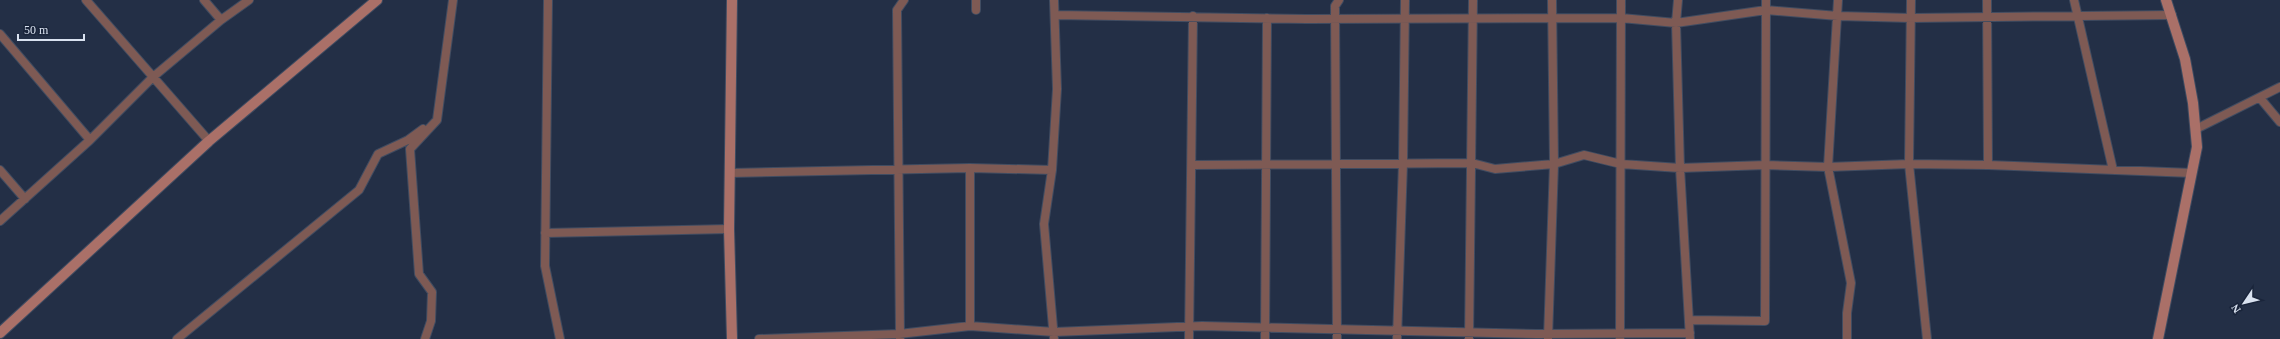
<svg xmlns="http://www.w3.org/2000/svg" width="2280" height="339" viewBox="0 0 2280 339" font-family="Georgia,serif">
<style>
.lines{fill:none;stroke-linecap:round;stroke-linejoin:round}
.street-casing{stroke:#404c61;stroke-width:10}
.secondary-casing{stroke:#404c61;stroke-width:12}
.street{stroke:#7e5a54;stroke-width:8}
.secondary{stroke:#aa7068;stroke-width:10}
</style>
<rect width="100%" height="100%" fill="#232f46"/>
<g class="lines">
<defs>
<path id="street" d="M86,0L209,141
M204,0L221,20
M548,0L545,266L560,339
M1678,0L1676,23L1680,168L1690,339
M1838,0L1828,167L1851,283L1847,313V339
M1911,0L1909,164L1927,339
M1987,0L1988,165
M2074,0L2113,170
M976,10V0
M1055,15L1307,19L1621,18L1676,23L1766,10L1838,16L1911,18L2172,15
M0,34L90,140
M2260,98L2280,122
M2196,129L2280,87
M1192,165L1472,163L1495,169L1554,164L1584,155L1621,164L1680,168L1766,165L1828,167L1909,164L1988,165L2192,173
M0,170L25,199
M730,173L970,168L1052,170
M0,221L90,140L153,77L221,20L249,0
M545,233L729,229
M1689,320L1765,321L1766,0
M970,326V168
M900,338L897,10L904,0
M1548,338L1554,164L1552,0
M177,339L359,190L378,154L408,140L423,129
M425,339L431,321L432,292L419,274L410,149L437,120L453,0
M759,339L899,334L970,326L1054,332L1202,326L1537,334L1690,333
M1054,339L1044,224L1052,170L1057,89L1054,0
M1189,339L1193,16
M1265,339L1267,18
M1337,339L1335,6L1339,0
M1397,339L1403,163L1405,0
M1469,339L1473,0
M1620,339L1621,0"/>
<path id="secondary" d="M732,0L729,229L732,339
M0,333L209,141L377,0
M2158,339L2197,147L2193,103L2185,59L2166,0"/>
</defs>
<use href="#street" class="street-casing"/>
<use href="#secondary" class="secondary-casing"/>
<use href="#street" class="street"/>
<use href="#secondary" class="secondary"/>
</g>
<g transform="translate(2244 303) rotate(235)" stroke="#1a253b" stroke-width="3" paint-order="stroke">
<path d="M0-3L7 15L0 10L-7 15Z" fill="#d9e2f0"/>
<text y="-6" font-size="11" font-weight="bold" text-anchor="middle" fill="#d9e2f0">N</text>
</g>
<path d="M18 34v6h66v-6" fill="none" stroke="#d9e2f0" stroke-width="2"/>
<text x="24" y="34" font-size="12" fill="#d9e2f0" stroke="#1a253b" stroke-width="3" paint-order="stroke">50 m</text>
</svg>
